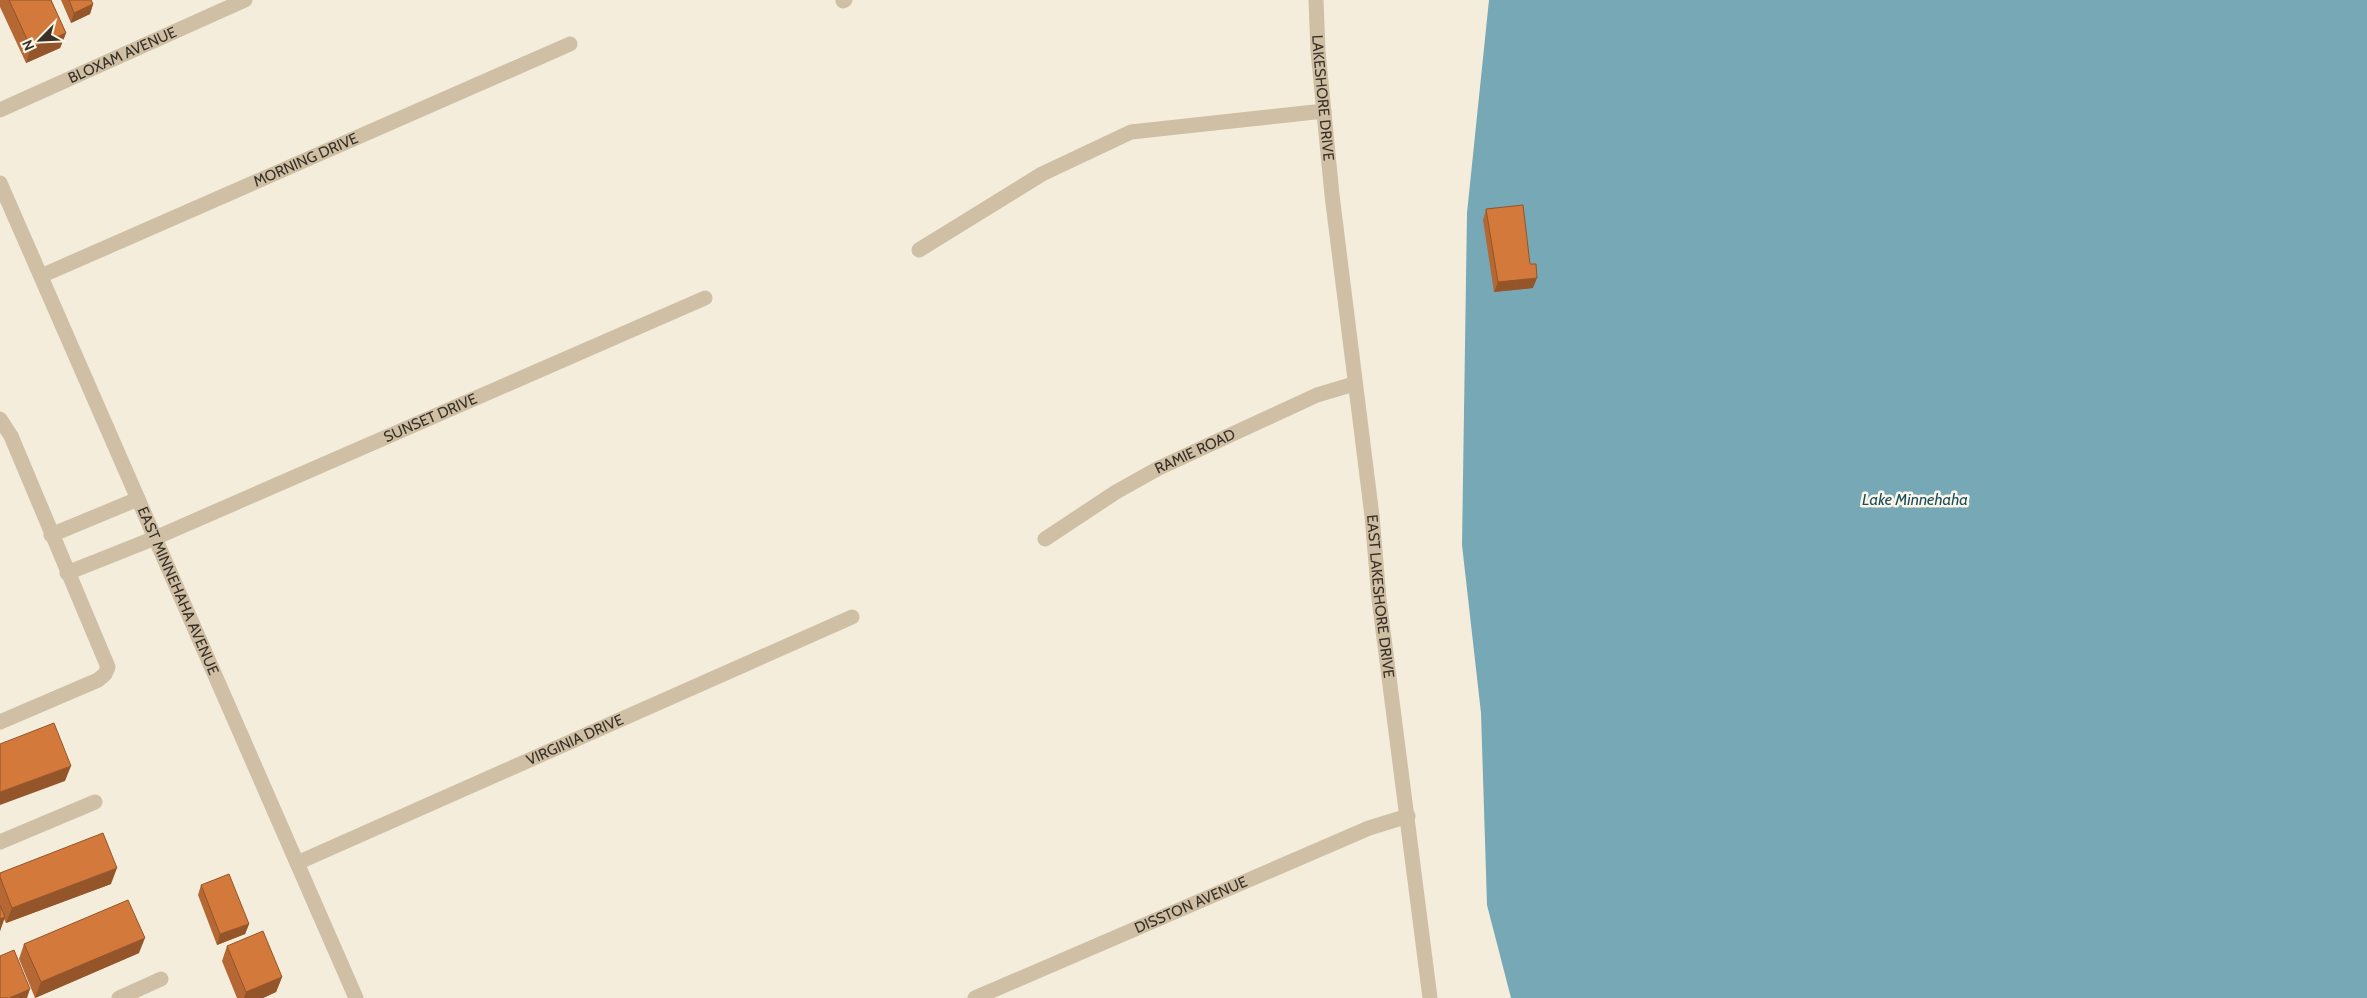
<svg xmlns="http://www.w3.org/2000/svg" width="2367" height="998" viewBox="0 0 2367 998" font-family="Cabin,sans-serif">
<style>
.water{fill:#77a8b5}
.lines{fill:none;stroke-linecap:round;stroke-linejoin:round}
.minor{stroke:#cebfa5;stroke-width:15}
.wall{fill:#b56833}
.shaded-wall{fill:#935529}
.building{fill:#d2793b;stroke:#935529}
.labels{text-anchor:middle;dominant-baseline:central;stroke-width:5;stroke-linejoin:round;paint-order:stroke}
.street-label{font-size:15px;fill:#393027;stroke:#fbf6e8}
.water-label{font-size:16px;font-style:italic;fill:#184f5f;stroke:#fbf6e8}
</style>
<rect width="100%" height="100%" fill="#f4eddb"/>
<path class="water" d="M1489,0H2367V998H1511L1487,905L1481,713L1462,545L1467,213Z"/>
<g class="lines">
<g class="minor">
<path id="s1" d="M1316,0L1318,51L1332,195L1372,516L1379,599L1430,998"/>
<path d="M843,1L845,0"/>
<path id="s2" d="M0,110L245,0"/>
<path id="s3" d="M0,183L356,998"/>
<path d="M919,250L1042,174L1131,132L1324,111"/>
<path id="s4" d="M41,276L570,44"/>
<path d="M0,419L11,436L108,667L105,674L98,680L0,722"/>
<path d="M51,535L138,499"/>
<path id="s5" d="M1045,539L1116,492L1159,468L1317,395L1354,384"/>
<path id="s6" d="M67,573L155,538L705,298"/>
<path d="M0,842L95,802"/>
<path id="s7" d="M297,863L852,617"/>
<path d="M119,998L161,979"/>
<path id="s8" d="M975,998L1369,828L1408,816"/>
</g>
</g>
<path class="wall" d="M0,0H51L66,33L60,48L26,63L0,7Z
M61,0H91L93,4L90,14L71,23Z
M1486,209L1533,288L1494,292L1483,220Z
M0,873L111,884L6,923L4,919L0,931Z
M201,885L249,924L245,934L217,945L198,895Z
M24,944L139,953L35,998L19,959Z
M227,946L282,977L276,992L263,998H237L222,961Z"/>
<path class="shaded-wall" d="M93,4L90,14L71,23L74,13Z
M66,33L60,48L26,63L31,48Z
M1537,278L1533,288L1494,292L1498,282Z
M71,766L65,781L0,805V792Z
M117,868L111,884L6,923L12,908Z
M5,917L0,931V919Z
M249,924L245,934L217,945L220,934Z
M145,938L139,953L35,998L41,982Z
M282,977L276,992L263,998H244L246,992Z
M30,989L27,998H9Z"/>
<path class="building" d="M9,0H51L66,33L31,48Z
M69,0H91L93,4L74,13Z
M1523,205L1530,264H1536L1537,278L1498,282L1486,209Z
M54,723L71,766L0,792V744Z
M103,833L117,868L12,908L0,877V873Z
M229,874L249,924L220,934L201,885Z
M128,900L145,938L41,982L24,944Z
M0,905L5,917L0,919Z
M263,931L282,977L246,992L227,946Z
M14,950L30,989L9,998H0V956Z"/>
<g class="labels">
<g class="street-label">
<text stroke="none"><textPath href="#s2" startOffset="134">BLOXAM AVENUE</textPath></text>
<text stroke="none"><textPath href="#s1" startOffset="98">LAKESHORE DRIVE</textPath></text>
<text stroke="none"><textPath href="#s4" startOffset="289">MORNING DRIVE</textPath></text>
<text stroke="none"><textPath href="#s6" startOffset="395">SUNSET DRIVE</textPath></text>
<text stroke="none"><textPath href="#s5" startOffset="174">RAMIE ROAD</textPath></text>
<text stroke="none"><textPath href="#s3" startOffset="445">EAST MINNEHAHA AVENUE</textPath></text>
<text stroke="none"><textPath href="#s1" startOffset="600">EAST LAKESHORE DRIVE</textPath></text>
<text stroke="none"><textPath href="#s7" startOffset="304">VIRGINIA DRIVE</textPath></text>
<text stroke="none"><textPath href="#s8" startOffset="235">DISSTON AVENUE</textPath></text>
</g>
<g class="water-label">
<text x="1915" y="499">Lake Minnehaha</text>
</g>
</g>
<g transform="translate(40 40) rotate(246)" stroke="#fbf6e8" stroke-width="4" paint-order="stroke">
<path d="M0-4L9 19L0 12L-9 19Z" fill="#393027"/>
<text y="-8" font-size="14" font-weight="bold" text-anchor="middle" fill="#393027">N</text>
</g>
</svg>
